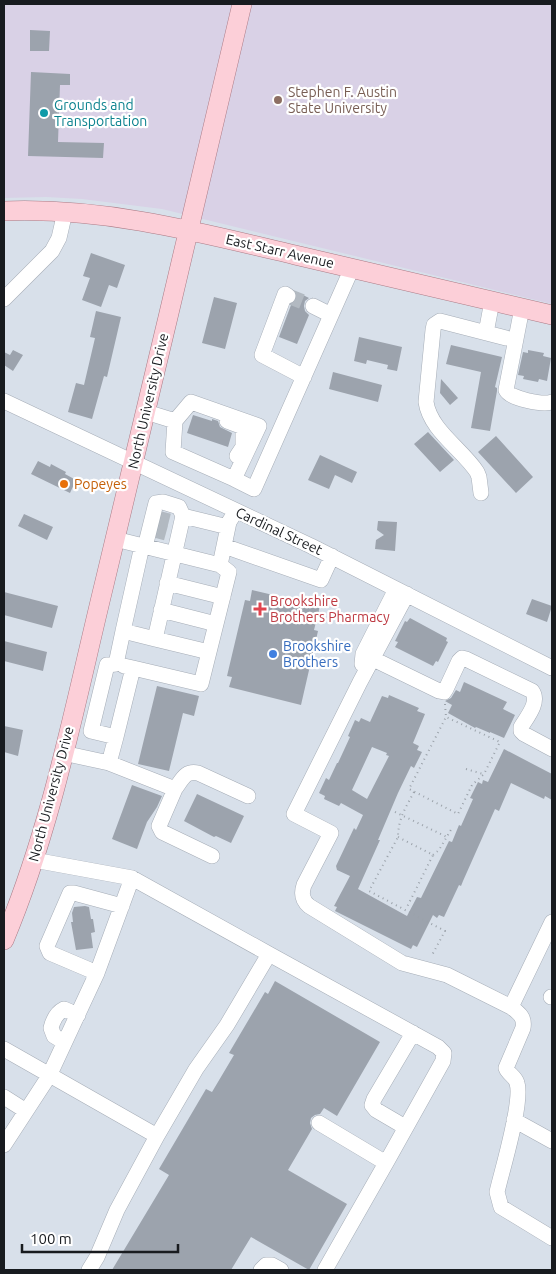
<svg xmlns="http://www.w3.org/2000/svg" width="556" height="1274" viewBox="0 0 556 1274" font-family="Ubuntu,sans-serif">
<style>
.education{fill:#d9d1e6}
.building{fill:#9ca3ad;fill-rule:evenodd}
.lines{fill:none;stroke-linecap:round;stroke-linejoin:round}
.minor-tunnel{stroke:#b2b9c1;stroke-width:15;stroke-dasharray:15 8;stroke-linecap:butt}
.minor-casing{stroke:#a6adb7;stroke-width:16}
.major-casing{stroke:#ab7b86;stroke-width:20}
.path{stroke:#9ba2aa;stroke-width:2;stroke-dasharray:1 4;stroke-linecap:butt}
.minor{stroke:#fff;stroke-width:15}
.major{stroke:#fccfd8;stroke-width:19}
.education-dot{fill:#8d6e63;stroke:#fff;stroke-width:2}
.culture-dot{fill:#0f9aa8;stroke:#fff;stroke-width:2}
.food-dot{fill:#e8710a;stroke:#fff;stroke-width:2}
.health-dot{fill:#e0444e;stroke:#fff;stroke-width:2}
.shop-dot{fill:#3f7fe0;stroke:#fff;stroke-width:2}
.labels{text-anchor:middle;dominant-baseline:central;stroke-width:4.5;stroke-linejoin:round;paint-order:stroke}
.education-label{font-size:14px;fill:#785e54;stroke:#fff;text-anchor:start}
.culture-label{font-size:14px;fill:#0d838f;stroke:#fff;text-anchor:start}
.street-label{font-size:14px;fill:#181b1f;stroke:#fff}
.food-label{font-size:14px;fill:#c56008;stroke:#fff;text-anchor:start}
.health-label{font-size:14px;fill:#be3a42;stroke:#fff;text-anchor:start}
.shop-label{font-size:14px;fill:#366cbe;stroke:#fff;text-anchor:start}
</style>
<rect width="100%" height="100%" fill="#d8e0ea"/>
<path class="education" d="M4,4H552V304L162,209L82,199L46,197L4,198Z"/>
<path class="building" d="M30,30L50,31L49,51H30Z
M31,72L70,74V85H60L58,142L104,143L103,158L28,156Z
M91,253L125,265L117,288L109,285L101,307L82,300L90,278L83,276Z
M297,292L309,298L305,301L304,306L305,311L309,315L297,344L279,337L291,305L296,301Z
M214,297L237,303L225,349L202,343Z
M96,311L121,317L107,377L104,376L92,419L68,412L76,383L84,385L95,338L90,337Z
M359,337L402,347L397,371L387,369L388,365L367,360L366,364L354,361Z
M451,345L502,357L495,387L497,388V391L490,431L471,428L481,372L446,364Z
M13,350L23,355L13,371L4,365V352L10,355Z
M528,350L544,353L543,356L551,358L547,381L539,379L538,382L523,379L524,376L518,375L523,352L528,353Z
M333,372L382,385L378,402L329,389Z
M441,379L458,398L450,405L440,393Z
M193,415L212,421V419L218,421L220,427L232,433L228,447L187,433Z
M428,432L454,460L440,472L414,444Z
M496,436L533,477L516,493L478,452Z
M320,455L357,472L352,483L335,475L329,489L308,480Z
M38,461L50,467L51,464L66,472L65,474L76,480L70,493L31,474Z
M24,514L53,527L47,540L18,526Z
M378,521L397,522L395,551L375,549L376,540L384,535L377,530Z
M252,590L320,606L314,630L318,631L301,705L229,687L232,677L227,676L245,600L250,601Z
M4,592L58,606L52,628L4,615Z
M532,599L552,606L547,622L526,614Z
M410,618L447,638L446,641L448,642L438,662L436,661L433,666L395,647L398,642L395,641L405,621L407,622Z
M4,641L47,652L43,671L4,661Z
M464,682L507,702L503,709L515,715L504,738L490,732V733L476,727L475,728L448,713L452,705L445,701L451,698L456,690L460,692Z
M157,686L199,696L194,716L183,713L169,771L138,764Z
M389,695L419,708L417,711L425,714L413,743L419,746L417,750L422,752L414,768L411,766L398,793L378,840H380L358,889L407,916L417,897L421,898L449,841L452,842L459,825L461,826L473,799L470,798L478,782L482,784L483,780L488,782L504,749L552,774V800L545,796L544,799L511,783L499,811L495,809L463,881L461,886L459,885L444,917L439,915L437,918L433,915L417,947L413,945L411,949L335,911L337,907L334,906L350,876L337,870L336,866L354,828L356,830L363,815L341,803L339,806L324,799L325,796L319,793L326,778L329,780L337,763H338L350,737L348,736L355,720L359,722L361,718L370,722L382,696L388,698ZM372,747L387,753L386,755L389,756L367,799L352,790Z
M4,726L23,730L18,756L4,752Z
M132,785L162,796L157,807L147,822L137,849L112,839Z
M197,794L244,816L231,843L216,836L214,837L184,821Z
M85,906L89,907L91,919H93L95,932L91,933L93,948L76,950L71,922H73L72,913L74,907Z
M275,981L380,1042L337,1116L324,1108L320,1114L315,1115L311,1118L310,1123L312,1129L288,1170L347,1204L309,1270L251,1237L231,1270H112L169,1175L159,1169L206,1089L212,1092L234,1055L229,1053L265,992L268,994Z"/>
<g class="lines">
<path class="minor-tunnel" d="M288,296L313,306
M157,518L169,521
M155,530L166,533"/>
<defs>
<path id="minor" d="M288,296L285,294L262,355L304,377
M4,299L52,251L59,238L65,212
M313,306L331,315
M522,308L506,390C510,399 543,405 552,402
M486,333L492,301
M4,401L311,546L552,668
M146,412L175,421L191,402L259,426L234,479L173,452L175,421
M227,421L243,427V447L237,456
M234,479L254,489L352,268
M481,493L479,477L477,472C462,449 430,430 426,402L433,330L434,325L440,321L506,338
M115,539L220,565L229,522L236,511
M142,546L123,631L155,639L183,516
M224,546L321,580L332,556
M145,547L156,503L163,502L179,507L183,516L228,527
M167,583L223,597
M407,594L360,682L294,814L331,833L304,885C301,894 302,900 309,906L402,963L447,975L511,1007L552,922
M161,610L216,624
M155,639L209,652
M363,654L439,691L444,692L446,689L459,661L462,658L466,659L532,691C540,702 527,717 521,727V731L524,734L552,749
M362,664L363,654L396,589
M133,668L201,684L229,572L220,565
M116,737L133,668L124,666
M63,753L109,763L116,737L91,731L107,665L116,664L123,631
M109,763L175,789C182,780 185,770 198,773L248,796
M175,789L159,826L162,832L212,856
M34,860L132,878
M269,954L438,1047L444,1053L443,1061L386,1163L319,1123
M97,973L50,953L47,946L70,893H74L122,906
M551,997H552
M511,1007C519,1013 525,1017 523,1028L506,1068C508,1074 515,1076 517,1083C523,1102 502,1170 497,1192L501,1207L552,1238
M64,1042L54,1036L51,1028C53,1020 56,1013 64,1009L78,1015
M4,1049L157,1136L196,1069L227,1025L269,954L132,878L97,973L49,1076L4,1145
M4,1097L26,1111
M514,1120L552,1141
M405,1127L376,1110L372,1105L374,1099L413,1033
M89,1270L97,1257L117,1210L157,1136
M261,1270L266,1265H272L281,1270
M325,1270L386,1163"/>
<path id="major" d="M4,211C103,207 199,232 295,255C380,275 466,295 552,315
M4,940C52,826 75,704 104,585C151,392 196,197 242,4"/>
</defs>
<use href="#minor" class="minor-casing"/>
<use href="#major" class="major-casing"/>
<path class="path" d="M445,704L446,717L409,789L458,814L472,785L484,774L500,742L446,717
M466,769L483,774
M414,792C406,807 398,819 398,837L369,891L445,931L431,957
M395,812L447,837
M398,837L433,855L406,909
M433,855L439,850L452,828"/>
<use href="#minor" class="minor"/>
<use href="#major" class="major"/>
</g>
<circle class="education-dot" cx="278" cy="100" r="5"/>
<circle class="culture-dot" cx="44" cy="113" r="5"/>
<circle class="food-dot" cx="64" cy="484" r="5"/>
<path class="health-dot" d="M257.5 601.5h5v5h5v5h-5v5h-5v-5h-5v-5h5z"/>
<circle class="shop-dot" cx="273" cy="654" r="5"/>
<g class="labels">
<g class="education-label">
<text x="288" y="92">Stephen F. Austin<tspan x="288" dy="16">State University</tspan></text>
</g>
<g class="culture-label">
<text x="54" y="105">Grounds and<tspan x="54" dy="16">Transportation</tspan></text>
</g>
<g class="street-label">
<text transform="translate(280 251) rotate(13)">East Starr Avenue</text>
<text transform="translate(148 401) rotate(-77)">North University Drive</text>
<text transform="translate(279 531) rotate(25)">Cardinal Street</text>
<text transform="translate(51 794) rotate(-75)">North University Drive</text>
</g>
<g class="food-label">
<text x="74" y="484">Popeyes</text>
</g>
<g class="health-label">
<text x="270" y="601">Brookshire<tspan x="270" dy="16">Brothers Pharmacy</tspan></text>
</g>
<g class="shop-label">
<text x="283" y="646">Brookshire<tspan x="283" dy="16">Brothers</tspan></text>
</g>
</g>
<rect width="556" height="1274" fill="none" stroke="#181b1f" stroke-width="10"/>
<path d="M22 1244v8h156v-8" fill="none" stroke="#181b1f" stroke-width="2.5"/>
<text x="30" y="1244" font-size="15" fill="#181b1f" stroke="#ffffff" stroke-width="4" paint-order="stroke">100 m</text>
</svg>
